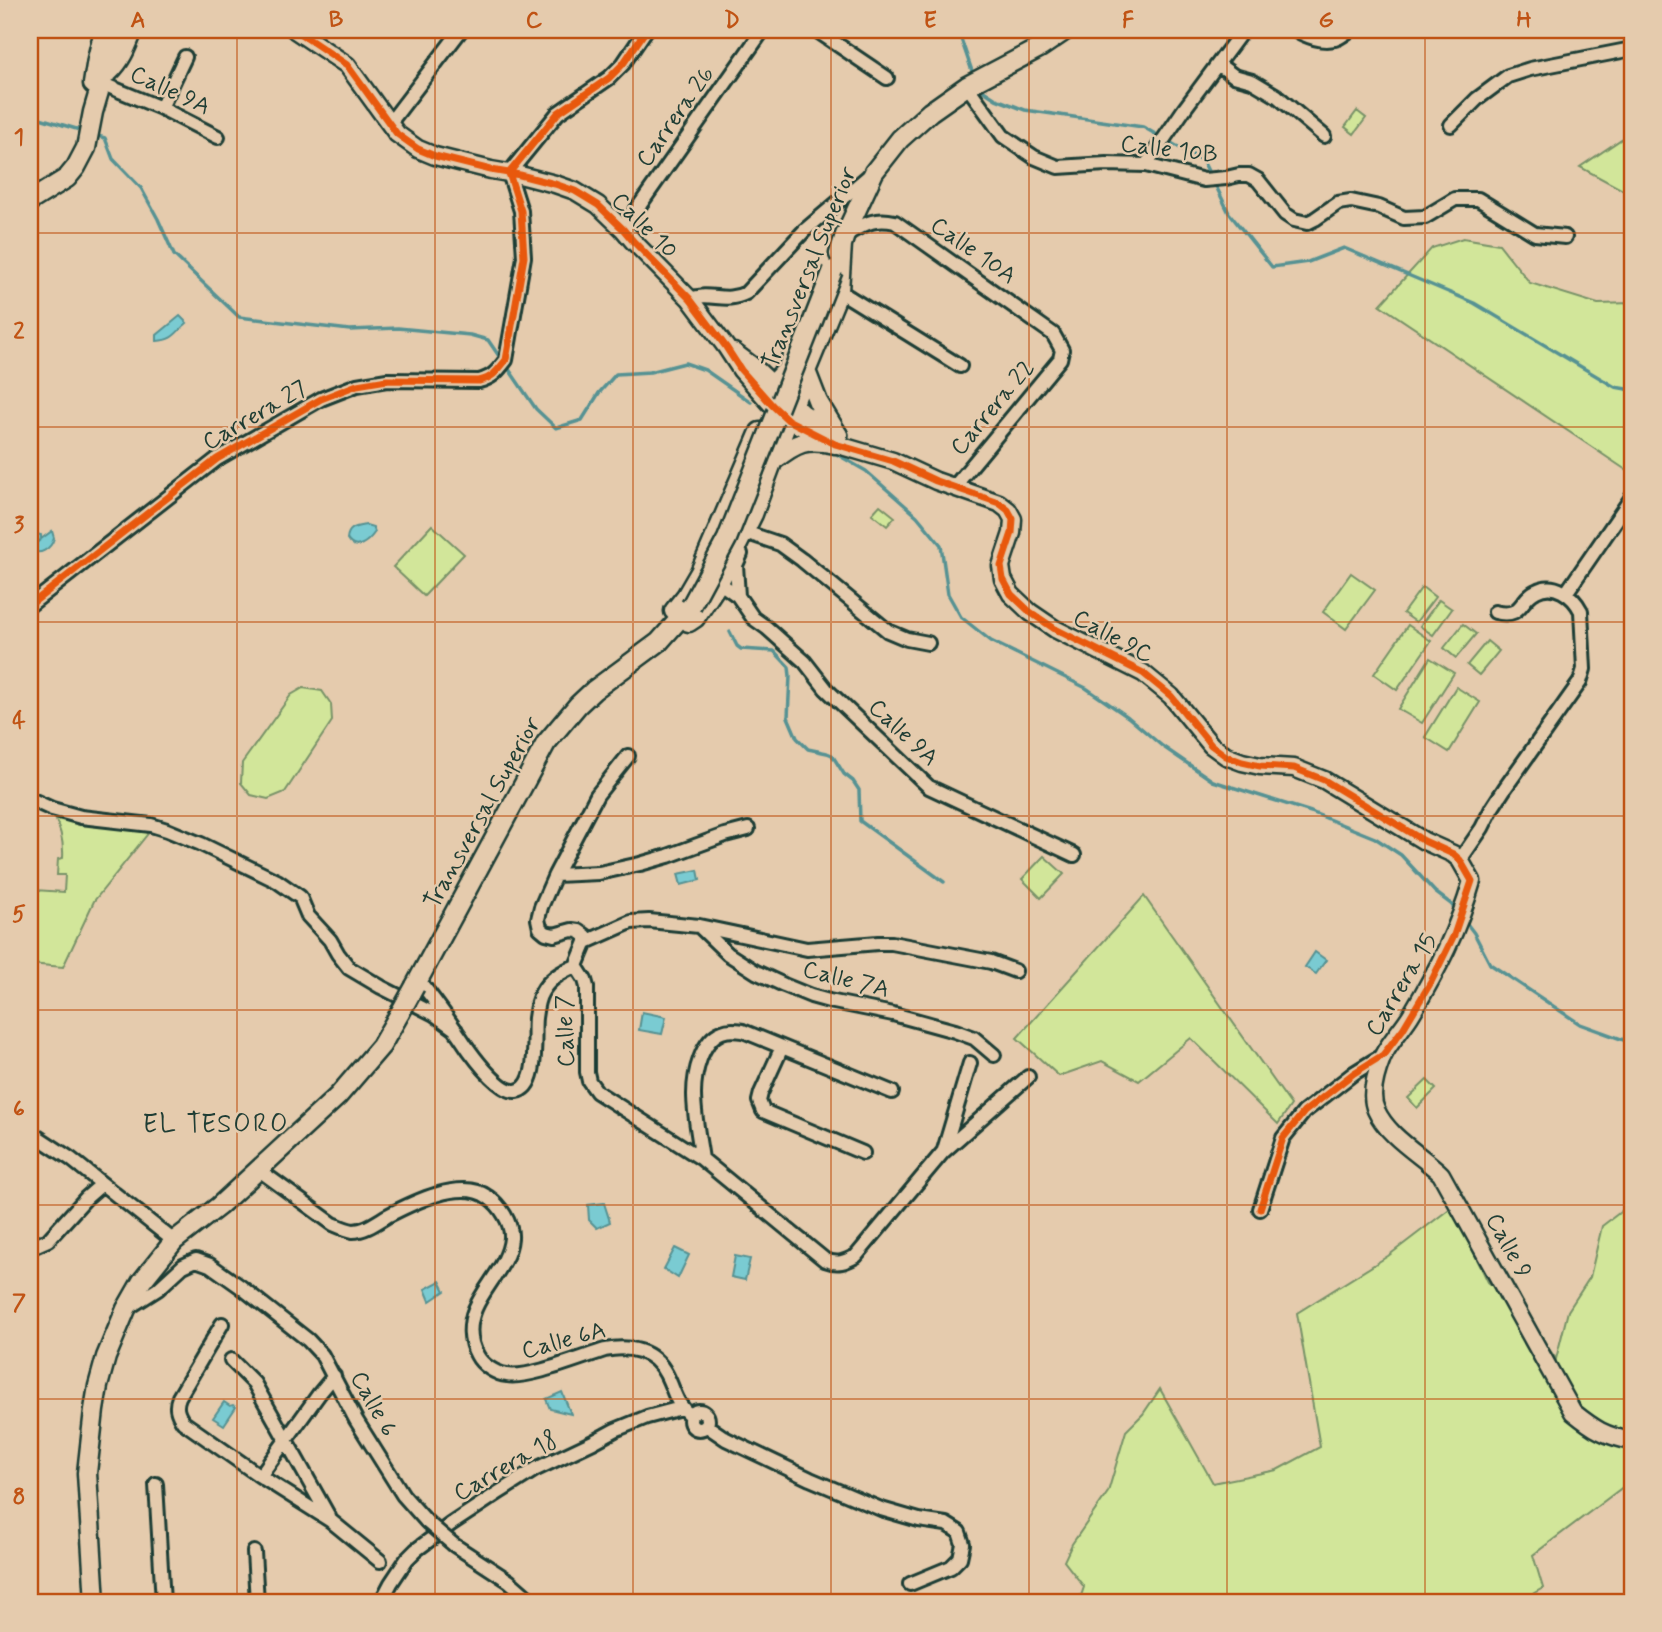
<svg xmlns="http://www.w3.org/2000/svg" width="1662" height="1632" viewBox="0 0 1662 1632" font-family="Mynerve,sans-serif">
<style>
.green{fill:#d2e69a;stroke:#789267;stroke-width:2}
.water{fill:#7acbd2;stroke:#569293;stroke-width:2}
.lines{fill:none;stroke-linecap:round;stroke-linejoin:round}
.stream{stroke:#569293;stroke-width:3.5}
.minor-casing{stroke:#1f3d34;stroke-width:18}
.tertiary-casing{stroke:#1f3d34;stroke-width:21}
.secondary-casing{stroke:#1f3d34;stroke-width:23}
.minor{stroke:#e5cbad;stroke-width:12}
.tertiary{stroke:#e5cbad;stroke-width:16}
.secondary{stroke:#e5cbad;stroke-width:18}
.minor-bridge-casing{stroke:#1f3d34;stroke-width:18;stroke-linecap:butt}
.secondary-bridge-casing{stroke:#1f3d34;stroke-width:23;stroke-linecap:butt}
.minor-bridge{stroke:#e5cbad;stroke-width:12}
.secondary-bridge{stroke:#e5cbad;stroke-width:18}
.cycleway-casing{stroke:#e5cbad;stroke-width:11}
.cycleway{stroke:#e8590c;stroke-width:7}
.grid{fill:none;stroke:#c05314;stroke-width:2;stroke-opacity:0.55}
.labels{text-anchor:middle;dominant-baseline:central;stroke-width:5;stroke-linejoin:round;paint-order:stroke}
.street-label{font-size:24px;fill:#1f3d34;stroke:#e5cbad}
.neighbourhood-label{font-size:26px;letter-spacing:2px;fill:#1f3d34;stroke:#e5cbad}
.neatline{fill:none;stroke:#c05314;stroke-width:2.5}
.grid-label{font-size:23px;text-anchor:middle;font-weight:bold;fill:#c05314}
</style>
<rect width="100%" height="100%" fill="#e5cbad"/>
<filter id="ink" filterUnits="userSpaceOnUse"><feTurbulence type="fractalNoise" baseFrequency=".0143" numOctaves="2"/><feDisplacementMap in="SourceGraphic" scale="14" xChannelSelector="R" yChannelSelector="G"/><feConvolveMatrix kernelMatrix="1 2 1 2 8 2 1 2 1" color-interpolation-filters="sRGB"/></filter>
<g filter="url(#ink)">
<path class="green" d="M1357,111L1366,118L1354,134L1345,127Z
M1632,132V195L1580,167Z
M1463,238L1499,244L1530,283L1598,304L1632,303V474L1380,305L1432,248Z
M880,505L895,517L887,526L872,514Z
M432,525L464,554L424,596L393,567Z
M1351,573L1375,590L1346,629L1323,612Z
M1422,587L1435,597L1416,622L1403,613Z
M1439,600L1452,609L1433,635L1420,626Z
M1463,624L1476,634L1456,658L1444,648Z
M1408,625L1431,641L1397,690L1374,674Z
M1487,641L1499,651L1479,675L1467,665Z
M1430,658L1454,673L1422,723L1398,709Z
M1456,687L1480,702L1449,752L1425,737Z
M303,688L322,691L331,704L332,721L285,792L268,799L251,795L241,783L242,763L291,695Z
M53,814L73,823L150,831L94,901L63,967L30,964V894L35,890L64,892L65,875H57L58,859L63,858C64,842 61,829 53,814Z
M1044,856L1064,874L1041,898L1022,879Z
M1144,896L1291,1105L1278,1124L1191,1038L1139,1081L1102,1061L1059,1076L1017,1038Z
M1427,1080L1436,1089L1417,1108L1408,1098Z
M1632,1203V1480L1533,1555L1543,1588L1518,1602H1079L1084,1587L1064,1561L1072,1544L1108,1492L1126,1431L1143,1414L1160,1389L1213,1483L1277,1470L1320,1447L1297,1313L1388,1256L1452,1207L1488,1282L1521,1308L1556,1359L1568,1311L1590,1277L1602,1226Z"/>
<path class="water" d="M180,316L187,323C175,333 174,340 157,341V335Z
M366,525L373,527L375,532C368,542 355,553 347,539C348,527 356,527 366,525Z
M52,531L54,538C51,549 39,557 30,549L40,541L36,539V534L41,535V539Z
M698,870L700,880L681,885L678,874Z
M1315,952L1326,960L1316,974L1305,967Z
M642,1012L666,1017L662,1034L639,1030Z
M604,1203L610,1222L597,1228L589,1220L588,1205Z
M675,1248L689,1255L678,1278L664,1269Z
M735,1256L750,1259L745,1280L731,1277Z
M440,1281L445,1291L430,1301L425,1289Z
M562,1392L571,1414L550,1409L546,1399Z
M224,1402L230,1406L233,1405L236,1407L224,1425L213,1418Z"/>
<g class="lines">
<path class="stream" d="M958,30L973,74
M978,85L979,88L996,99L1025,110L1143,127L1203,161L1210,175
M30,115L83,131
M94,135L105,138L113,159L141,188L158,219L174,255L239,317L350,330L398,328L470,335L488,340L501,359
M1214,182L1229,213L1272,267L1308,262L1344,248L1474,303L1615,387L1632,390
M506,365L536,409L556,428L582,420L599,393L616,374L650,372L685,363L705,370L751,402
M833,452L866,471L917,516L941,545L948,594L961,617L991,641L1086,688L1128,717L1162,746L1213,781L1311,812L1375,838L1401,855L1435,892L1451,904L1457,912
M730,632L737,646L741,649L774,651L789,667L790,676L788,717L797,738L808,749L827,753L832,755L844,774L853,781L859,790L860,821L944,882
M1464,920L1474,933L1490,964L1580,1024L1632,1043"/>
<defs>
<path id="minor" d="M816,30L887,78
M1296,30C1307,37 1322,42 1335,39C1340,38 1345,33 1350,30
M1218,64L1234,76L1252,81L1277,96L1324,136
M103,84L161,108L218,137
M967,86L1003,136L1034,157L1058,167L1106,164L1146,165L1204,180L1226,178L1239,175H1249L1258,180L1285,214L1294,220L1307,223L1315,219L1338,203L1351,201L1379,207L1404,218L1425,217L1455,199H1478L1535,234L1565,237
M161,108L185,57
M389,124L461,30
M1451,125L1477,99L1508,76L1530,69L1632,49
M1146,165L1185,108L1243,30
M623,229L763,30
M845,235C864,225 873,217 895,222L1053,334L1062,350L1060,359L954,487
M839,291L960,366
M690,299C712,291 724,304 746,293L805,230L871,174
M770,383L784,368L797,339
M736,529L780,544L802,560L888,631L907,639L928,643
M713,578L738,596L753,618L767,628L805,662L826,689L929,787L1074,855
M1566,593L1632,497
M738,596L736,565L741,554
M30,605L217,459L321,399L357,385L387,380L479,381C494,377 497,371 506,360L524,257L521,211L509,173L558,113L609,78L623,64L646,30
M30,799L52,809L81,817L151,825L167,830L201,844L277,881L300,897L308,916L330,940L338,954L349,968L381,987L434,1014L456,1030
M1460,860L1482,828L1492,808L1505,788L1580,682L1584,669L1581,611C1573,595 1554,581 1536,591C1519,599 1523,619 1495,612
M555,875L599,873L640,864L668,856L725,835L748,829
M699,926L728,954L756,972L784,985L811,996L829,1001L893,1014L955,1031L974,1038L994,1055
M586,942V936L579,931L572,930L554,935L546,933L540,928L538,919L541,907L555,875L597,795L628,756
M576,966L585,980L587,987V1072L589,1081L597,1092L702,1159L825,1260C838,1265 845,1262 856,1256L943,1152L1028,1077
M576,966L586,942L631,922L649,921L699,926L807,949L878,943H892L991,962L1015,971
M418,980C437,1002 453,1026 469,1050C477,1061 501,1093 516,1091C540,1088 533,1034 535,1018C536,1010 538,998 542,992C549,979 563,971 576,966
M782,1047L761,1093L759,1101L763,1111L863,1153
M30,1132L71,1159L174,1241
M944,1150L970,1063
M702,1159C699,1138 694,1116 694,1094C694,1074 701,1040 722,1032C729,1029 736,1030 743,1031L892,1092
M259,1170L333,1224C340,1227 346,1230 353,1231C365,1231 377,1222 387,1216C412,1203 461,1178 488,1197C500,1205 512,1223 511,1238C509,1264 485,1285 475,1309C469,1324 469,1341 477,1355C482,1365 496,1374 507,1375C528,1379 582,1357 605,1350C629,1345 654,1350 666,1374C675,1391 675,1404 691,1416
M1260,1209L1283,1138L1304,1112L1354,1073L1383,1055
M30,1248L48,1240L86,1198L102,1184
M128,1308L158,1289L183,1266L196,1260L210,1265L241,1287L308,1340L322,1355L356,1420L403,1495L427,1522
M222,1324L179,1397C175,1407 177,1413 183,1422L260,1476L331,1521L380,1561
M231,1360L254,1383L329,1517
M690 1420a9 9 0 1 1 18 0a9 9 0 1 1-18 0Z
M707,1426L726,1439L810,1479L881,1509L919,1520L946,1524L959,1532L963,1544L960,1558L951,1567L910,1584
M260,1476L319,1394L334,1376
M156,1484L163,1602
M454,1545L509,1581L533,1602
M254,1552L257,1602
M381,1602L391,1583L407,1559L416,1550L451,1524L498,1493L536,1469L593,1442L615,1430L647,1417L681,1408"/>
<path id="tertiary" d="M295,30L347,65L397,134L418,149L435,156L491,170L520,175L555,184L575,191L598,205L623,229L633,241L690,299L726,347L741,370L772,405L788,420L835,444L893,461L936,481L999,503L1008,510L1013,519L1012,533L1001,566L1003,579L1011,594L1030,612L1055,629L1143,673L1171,696L1211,745L1226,756L1242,762L1260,766L1294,768L1324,780L1424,841L1453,854L1460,860L1472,881C1458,930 1438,969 1412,1013C1404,1027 1387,1045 1382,1058C1376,1073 1369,1095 1376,1110C1388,1137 1420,1154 1441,1174L1573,1412C1594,1429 1605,1436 1632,1441
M734,352L754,367L803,413L839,435"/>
<path id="secondary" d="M109,72C122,60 127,45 133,30
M93,84L97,59L104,30
M30,201L67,178L76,167L86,148L93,112L117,30
M839,254L845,235L874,172L900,139L930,112L967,86L1041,47L1066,30
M806,371L818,402L838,435
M774,460C797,442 806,438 835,444
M674,611L686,596L700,572L760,432
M689,622L695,618L719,582L753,514L806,371L839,291L842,244
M415,986L546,743L578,705L594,690L659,642L691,606
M95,1602L87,1473L94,1410L98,1386L106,1357L126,1309L142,1281L174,1241L219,1206L338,1096L381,1046L400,1013"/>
</defs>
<use href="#minor" class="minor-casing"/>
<use href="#tertiary" class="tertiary-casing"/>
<use href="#secondary" class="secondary-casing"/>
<use href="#minor" class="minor"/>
<use href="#tertiary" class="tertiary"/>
<use href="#secondary" class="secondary"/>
<defs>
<path id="minor-bridge" d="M427,1522L454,1545"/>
<path id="secondary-bridge" d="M691,606L727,539L833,270
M400,1013L415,986"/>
</defs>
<use href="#minor-bridge" class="minor-bridge-casing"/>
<use href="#secondary-bridge" class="secondary-bridge-casing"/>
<use href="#minor-bridge" class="minor-bridge"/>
<use href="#secondary-bridge" class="secondary-bridge"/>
<defs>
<path id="cycleway" d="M295,30L347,65L397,134L418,149L435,156L491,170L520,175L555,184L575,191L598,205L623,229L633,241L690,299L726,347L741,370L772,405L788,420L835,444L893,461L936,481L999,503L1008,510L1013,519L1012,533L1001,566L1003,579L1011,594L1030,612L1055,629L1143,673L1171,696L1211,745L1226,756L1242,762L1260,766L1294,768L1324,780L1424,841L1453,854L1460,860L1472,881L1454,935L1431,982L1403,1029L1383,1055L1354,1073L1304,1112L1283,1138L1260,1209
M30,605L217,459L321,399L357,385L387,380L479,381C494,377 497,371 506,360L524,257L521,211L509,173L558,113L609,78L623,64L646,30"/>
</defs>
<use href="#cycleway" class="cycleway-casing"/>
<use href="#cycleway" class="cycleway"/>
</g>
</g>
<path class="grid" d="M237,30V1602M435,30V1602M633,30V1602M831,30V1602M1029,30V1602M1227,30V1602M1425,30V1602M30,233H1632M30,427H1632M30,622H1632M30,816H1632M30,1010H1632M30,1205H1632M30,1399H1632"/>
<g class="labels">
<g class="street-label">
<text transform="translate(170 91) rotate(25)">Calle 9A</text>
<text transform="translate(676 117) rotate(-55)">Carrera 26</text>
<text transform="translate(1169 150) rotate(7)">Calle 10B</text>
<text transform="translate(644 226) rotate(45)">Calle 10</text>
<text transform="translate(973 251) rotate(35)">Calle 10A</text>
<text transform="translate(810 268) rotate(-68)">Transversal Superior</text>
<text transform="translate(993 408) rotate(-50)">Carrera 22</text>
<text transform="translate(255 416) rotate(-30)">Carrera 27</text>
<text transform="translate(1113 637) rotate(28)">Calle 9C</text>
<text transform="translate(903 733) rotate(43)">Calle 9A</text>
<text transform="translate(483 813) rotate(-61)">Transversal Superior</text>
<text transform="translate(846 980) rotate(14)">Calle 7A</text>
<text transform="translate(1402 985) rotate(-59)">Carrera 15</text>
<text transform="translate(566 1031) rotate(-92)">Calle 7</text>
<text transform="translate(1508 1246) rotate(61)">Calle 9</text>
<text transform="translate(564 1341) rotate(-15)">Calle 6A</text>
<text transform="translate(373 1404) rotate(61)">Calle 6</text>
<text transform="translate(506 1467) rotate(-30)">Carrera 18</text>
</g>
<g class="neighbourhood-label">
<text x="216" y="1125">EL TESORO</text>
</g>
</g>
<rect width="1662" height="1632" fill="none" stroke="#e5cbad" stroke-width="77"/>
<rect x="38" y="38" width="1586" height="1556" class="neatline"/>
<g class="grid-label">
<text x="138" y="27">A</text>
<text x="336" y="27">B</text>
<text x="534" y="27">C</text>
<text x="732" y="27">D</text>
<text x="930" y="27">E</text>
<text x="1128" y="27">F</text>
<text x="1326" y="27">G</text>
<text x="1524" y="27">H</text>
<text x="19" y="144">1</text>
<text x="19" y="338">2</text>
<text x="19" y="532">3</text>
<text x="19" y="727">4</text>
<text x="19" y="921">5</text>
<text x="19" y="1116">6</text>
<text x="19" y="1310">7</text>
<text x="19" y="1504">8</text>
</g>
</svg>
